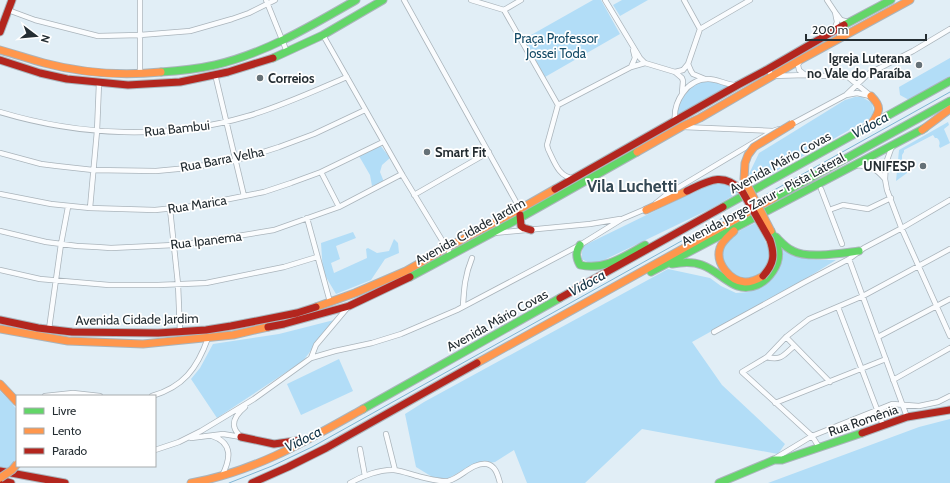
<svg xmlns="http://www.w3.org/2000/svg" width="950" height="483" viewBox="0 0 950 483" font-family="Cabin,sans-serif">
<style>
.green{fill:#b2ddf7}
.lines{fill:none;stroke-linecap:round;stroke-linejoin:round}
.stream{stroke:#80b5d3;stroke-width:1}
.street-casing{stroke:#aab4bb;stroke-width:6}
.fast-casing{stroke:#aab4bb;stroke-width:9}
.slow-casing{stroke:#aab4bb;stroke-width:9}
.jam-casing{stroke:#aab4bb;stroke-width:9}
.street{stroke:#fafcfe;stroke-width:4.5}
.fast{stroke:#63d668;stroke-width:7}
.slow{stroke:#ff974d;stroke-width:7}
.jam{stroke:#b3261e;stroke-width:7}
.slow-bridge-casing{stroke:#aab4bb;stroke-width:9;stroke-linecap:butt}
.jam-bridge-casing{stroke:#aab4bb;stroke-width:9;stroke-linecap:butt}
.slow-bridge{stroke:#ff974d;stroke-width:7}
.jam-bridge{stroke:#b3261e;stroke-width:7}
.poi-dot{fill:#667177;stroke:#fff;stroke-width:1.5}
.labels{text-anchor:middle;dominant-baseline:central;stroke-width:3.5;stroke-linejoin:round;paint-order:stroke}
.park-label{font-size:13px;fill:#134a66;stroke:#fff}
.poi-label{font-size:13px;font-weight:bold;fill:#242d32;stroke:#fff;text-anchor:end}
.street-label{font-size:13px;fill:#242d32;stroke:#fff}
.water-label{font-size:14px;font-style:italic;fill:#123143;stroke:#fff}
.district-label{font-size:17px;font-weight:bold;fill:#344854;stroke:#fff}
</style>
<rect width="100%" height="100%" fill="#e1eef6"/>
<path class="green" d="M593,0H601L620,34L545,77L524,39Z
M622,0H648L620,16L613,5Z
M950,58V77L909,100L900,95L899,87Z
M705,79L732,85L675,121V110L687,89Z
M855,97H862L872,103L874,112L869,119L769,175L760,173L754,178L749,174L759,153L845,100Z
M948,122L949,125L944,129L950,143L940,148L939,146C940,143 940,141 937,138H935L933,135L904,150V152L902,155V161L905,164L911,166L907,170V173L896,181L899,150Z
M380,145L390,158L382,165L380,172L384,182L372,186L370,175L359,156Z
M712,183C725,183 730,182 738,193L710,209L600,262C592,264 588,263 582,259V252L583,246Z
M755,223C760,232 767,242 769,253C769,258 767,263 765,268C763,271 761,272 758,274C738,288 715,265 725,245C730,234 745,228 755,223Z
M353,232L356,238L336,246L340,259L331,263L334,273L367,258L366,249L368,248L377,253L389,251L394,239L398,243L399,253L385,259L371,280L336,294L323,272L321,243Z
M781,248C802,261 812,260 836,260L802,281L692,342L722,385L785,444L778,454L642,429L585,483H527L514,450L495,462L470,466L449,478H434L416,467L405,414L424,402L668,269L710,278L721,286L736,293L748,292L763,286L775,275L780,261Z
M334,320L303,361L217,418L191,379L200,368L213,344L279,334Z
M339,359L353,391L301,415L287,384Z
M0,391L11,402L17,410V459L9,469L0,467Z
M950,419V483H768L919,427Z"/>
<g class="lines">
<path class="stream" d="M758,199L950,92
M229,483L272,466L312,447L746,205"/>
<defs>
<path id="street" d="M140,0V74
M266,0L287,52
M404,0L520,209
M471,0L504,10L558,105L547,145L548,149C554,161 559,178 574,178
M605,0L640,58L645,63L675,72L682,78L683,81L682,93
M684,0L700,29L688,64L691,71L693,74L705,79
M827,0L835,12
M8,10L35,20L98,36L140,35L190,31L232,19L249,13L275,0
M504,10L521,0
M700,29L750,0
M834,30L837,22L835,12L841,20L848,22
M323,35L403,176L451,255
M800,61L798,65L799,70L804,74
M631,67L635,58L633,50
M768,69L772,76L806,75L848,77L868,75
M675,72L683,70L688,64
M215,74L244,196
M848,77L871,96
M846,95L857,93L870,96
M558,105L631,67L645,63
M0,112C80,136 167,140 248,116C282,106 314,91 347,77
M675,121C673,102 687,79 708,79C718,79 726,85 736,85
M790,125L846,95L868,74L913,51L950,29
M683,127L773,131
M894,145L891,149L886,163L885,179L887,190L901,227L950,336
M0,153L41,164L57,166L93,170L156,171L188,168L235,160L254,155L279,147L314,134L365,110
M855,165C870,166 875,167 885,179
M321,172L339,207
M821,189L842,244
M0,194L51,204L90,208L155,210L194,206L264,192L291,183L321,172L383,142
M414,195L489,152
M656,203L666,195L773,131L779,129
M90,208L97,131L99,83
M170,209L178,284L180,332
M829,210L843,205L868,209L891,198
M307,218L330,302
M0,231L46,242L77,246L97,247L111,248L174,245L201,242L274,230L339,207L402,174
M494,233L590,224L620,219
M849,259L907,417
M0,270L40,279L109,285H158L206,283L284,267L317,257
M463,306C464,288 465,275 472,258
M838,307L883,425
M49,329L61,244L68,207
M714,332L803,283L849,259L864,248L902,228L950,200
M786,337L830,382
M878,337L950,299
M767,357C781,361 784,355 794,346
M311,358L335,351L372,343L401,334L457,310L580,245L622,219L648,208
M893,380L950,348
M45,396L73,393L100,396
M152,396C183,387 197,369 208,338
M775,403L886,359
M386,434L395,470
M212,436C234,443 230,460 222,476
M241,437C239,434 236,432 235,429C231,420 239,412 245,407
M191,438L223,434L241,437
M819,447L812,436L742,372L767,357L786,337L809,319L863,296L950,249
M360,449L365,476
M155,450L179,442L201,431L254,399L311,358L316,345L348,307
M774,459L812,436L892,404L919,406L938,402L950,396
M350,483C362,476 381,469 394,470C403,471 412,475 421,477C430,479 439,482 448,481C461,478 472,462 487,464C496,466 498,476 500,483"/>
<path id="fast" d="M844,25L891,0
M273,58L323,35L383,0
M161,72C179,71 197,69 215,65C266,53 311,26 356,0
M774,198L950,101
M723,207L950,81
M776,237C781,242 786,248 793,251C808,259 842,253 859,251
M580,245C575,252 576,258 580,265C604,271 625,256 645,245
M672,264C682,262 692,261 702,265C722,272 734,295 757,285C764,282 769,277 773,271C783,256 778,246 771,231
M651,272L925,128
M410,277L520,218L637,152
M363,409L560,298
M719,483L774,460H782L862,433"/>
<path id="slow" d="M0,50C15,54 29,59 44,63C82,73 122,76 161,72
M871,96C882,107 880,111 872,123
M922,130L950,109
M637,152L681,127L700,118L800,60L910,0
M646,210L687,191
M734,231C729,236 722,241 720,248C715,263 730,281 745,282C751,282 758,279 763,276
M316,307L355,293L406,271L446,248L520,209L555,189
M0,329L68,341L143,344L233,335L268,327
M477,363L774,198
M0,384L17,402
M191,483C254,472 308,440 363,409"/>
<path id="jam" d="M0,32L12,0
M0,60L40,73L67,79L128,85L180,82L228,72L273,58
M555,189L738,85L768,69L844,25
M520,215L521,226L524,228L531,230
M560,298L723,207
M0,320L38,328L72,332L158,333L206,330L231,326L297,313L316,307
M268,327L284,324L349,306L410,277
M862,433L907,417L950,410
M241,437L274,444L302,440
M0,471L65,483
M0,480L11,483
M252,483L288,467L326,448L477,363"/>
</defs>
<use href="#street" class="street-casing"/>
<use href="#fast" class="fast-casing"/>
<use href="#slow" class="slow-casing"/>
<use href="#jam" class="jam-casing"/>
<use href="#street" class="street"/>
<use href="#fast" class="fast"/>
<use href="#slow" class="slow"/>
<use href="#jam" class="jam"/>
<defs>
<path id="slow-bridge" d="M771,231L744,179L745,163L748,155L754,147L792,124
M0,478L12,470L17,464"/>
<path id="jam-bridge" d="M687,191C708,181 723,171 742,191L770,240C775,255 774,264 763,276"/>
</defs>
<use href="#slow-bridge" class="slow-bridge-casing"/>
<use href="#jam-bridge" class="jam-bridge-casing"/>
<use href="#slow-bridge" class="slow-bridge"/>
<use href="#jam-bridge" class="jam-bridge"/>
</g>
<g class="poi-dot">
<circle cx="919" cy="65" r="4"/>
<circle cx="260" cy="78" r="4"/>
<circle cx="427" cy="152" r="4"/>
<circle cx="923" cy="166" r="4"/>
</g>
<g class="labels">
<g class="park-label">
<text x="556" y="38">Praça Professor<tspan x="556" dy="15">Jossei Toda</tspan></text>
</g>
<g class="poi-label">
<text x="911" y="58">Igreja Luterana<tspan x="911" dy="15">no Vale do Paraíba</tspan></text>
<text x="268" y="78" text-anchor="start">Correios</text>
<text x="435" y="152" text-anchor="start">Smart Fit</text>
<text x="915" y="166">UNIFESP</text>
</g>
<g class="street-label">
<text transform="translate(177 128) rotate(-6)">Rua Bambui</text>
<text transform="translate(222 159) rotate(-11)">Rua Barra Velha</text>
<text transform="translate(780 162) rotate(-29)">Avenida Mário Covas</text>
<text transform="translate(763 199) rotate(-28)">Avenida Jorge Zarur - Pista Lateral</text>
<text transform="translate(197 204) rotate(-9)">Rua Marica</text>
<text transform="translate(470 231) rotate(-29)">Avenida Cidade Jardim</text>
<text transform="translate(206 240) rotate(-7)">Rua Ipanema</text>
<text transform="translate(137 319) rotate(-1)">Avenida Cidade Jardim</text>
<text transform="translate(497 320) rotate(-29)">Avenida Mário Covas</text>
<text transform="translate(863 420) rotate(-19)">Rua Romênia</text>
</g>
<g class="water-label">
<text transform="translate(870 125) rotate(-29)">Vidoca</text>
<text transform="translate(587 283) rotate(-29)">Vidoca</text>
<text transform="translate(303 439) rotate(-27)">Vidoca</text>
</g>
<g class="district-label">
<text x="632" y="186">Vila Luchetti</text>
</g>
</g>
<rect x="16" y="395" width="140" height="72" fill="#ffffff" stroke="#a7abad"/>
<rect x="24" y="408" width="20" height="6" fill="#63d668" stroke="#a7abad"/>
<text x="52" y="415" font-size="12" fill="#242d32">Livre</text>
<rect x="24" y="428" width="20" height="6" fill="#ff974d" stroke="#a7abad"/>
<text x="52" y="435" font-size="12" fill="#242d32">Lento</text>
<rect x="24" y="448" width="20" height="6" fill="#b3261e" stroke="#a7abad"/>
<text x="52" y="455" font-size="12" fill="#242d32">Parado</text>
<g transform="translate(36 36) rotate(106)" stroke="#ffffff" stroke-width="3" paint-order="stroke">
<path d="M0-3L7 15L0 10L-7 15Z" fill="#242d32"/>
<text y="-6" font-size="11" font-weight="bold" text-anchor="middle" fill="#242d32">N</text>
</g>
<path d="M806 34v6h120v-6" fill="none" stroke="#242d32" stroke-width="2"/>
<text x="812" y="34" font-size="12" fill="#242d32" stroke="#ffffff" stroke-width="3" paint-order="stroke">200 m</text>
</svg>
